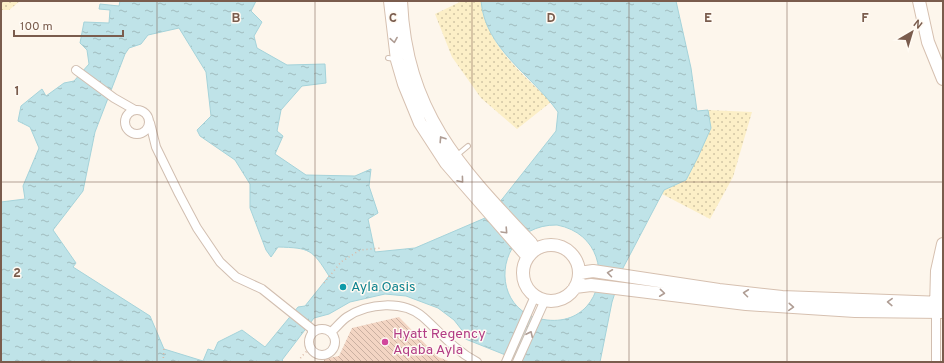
<svg xmlns="http://www.w3.org/2000/svg" width="944" height="363" viewBox="0 0 944 363" font-family="Overpass,sans-serif">
<style>
.sand{fill:url(#sand-dots)}
.water{fill:url(#water-ripples);stroke:#a5d3da;fill-rule:evenodd}
.building{fill:url(#building-back-hatch)}
.lines{fill:none;stroke-linecap:round;stroke-linejoin:round}
.lane-casing{stroke:#d1beb0;stroke-width:6}
.street-casing{stroke:#d1beb0;stroke-width:10}
.secondary-casing{stroke:#d6c0b0;stroke-width:14}
.path{stroke:#d9b8a5;stroke-width:1.5;stroke-dasharray:1 3;stroke-linecap:butt}
.lane{stroke:#fff;stroke-width:4}
.street{stroke:#fff;stroke-width:8}
.secondary{stroke:#fff;stroke-width:12}
.oneway{stroke:#af9d94}
.grid{fill:none;stroke:#7a5c4d;stroke-width:1;stroke-opacity:0.55}
.culture-dot{fill:#0f9aa8;stroke:#fffaf3;stroke-width:1.5}
.hotel-dot{fill:#d1479c;stroke:#fffaf3;stroke-width:1.5}
.labels{text-anchor:middle;dominant-baseline:central;stroke-width:3;stroke-linejoin:round;paint-order:stroke}
.culture-label{font-size:14px;fill:#0d838f;stroke:#fffaf3;text-anchor:start}
.hotel-label{font-size:14px;fill:#b23c85;stroke:#fffaf3;text-anchor:start}
.grid-label{font-size:13px;text-anchor:middle;font-weight:bold;fill:#7a5c4d;stroke:#fffaf3;stroke-width:3;stroke-linejoin:round;paint-order:stroke}
</style>
<defs>
<pattern id="sand-dots" width="8" height="8" patternUnits="userSpaceOnUse"><rect width="8" height="8" fill="#fcefc7"/><path d="M2 2h.1M6 6h.1" fill="none" stroke="#d1c5a4" stroke-width="1.8" stroke-linecap="round"/></pattern>
<pattern id="water-ripples" width="26" height="14" patternUnits="userSpaceOnUse"><rect width="26" height="14" fill="#bfe3e8"/><path d="M2 4q2-2 4 0t4 0M15 11q2-2 4 0t4 0" fill="none" stroke="#a0bbbe"/></pattern>
<pattern id="building-back-hatch" width="6" height="6" patternUnits="userSpaceOnUse"><rect width="6" height="6" fill="#f3d5c3"/><path d="M-1 5l2 2M0 0l6 6M5-1l2 2" fill="none" stroke="#cab0a1"/></pattern>
</defs>
<rect width="100%" height="100%" fill="#fdf6ec"/>
<path class="sand" d="M1,1H20L9,10H1Z
M462,1H481C484,43 523,74 551,102L517,129L481,98L452,57L435,14Z
M708,110L752,112L733,177L710,219L662,194L664,190L686,180Z"/>
<path class="water" d="M120,1H256L251,11L262,22L254,36L257,48L287,65L325,64L326,83L302,86L281,110L277,131L283,136L275,154L306,175L355,176L371,169L369,186L378,213L368,219L375,252L415,248L485,218L503,198L556,131L558,112C532,75 485,49 481,1H676L691,68L697,111L708,110L711,128L698,157L686,180L664,190L623,268L612,302L600,362H523L463,338L465,334L454,320L438,308L406,296L385,294L350,302L329,314L314,318L282,360L284,362H1V202L25,199L23,186L39,148L30,127L18,121L21,106L42,89L46,96L64,83L74,81L89,64L87,50L80,43L84,22L109,23L110,10L99,9L100,4L119,6ZM179,28L206,72L211,116L197,130L200,136L235,160L250,184V208L266,250L271,257L278,247C310,248 312,249 329,276L305,306L298,307L265,347L242,330L218,342L214,351L208,349L203,361L164,349L150,316L73,267L76,263L53,230L83,191L95,132L125,54L129,48L141,44L148,35ZM557,225C620,237 608,327 547,320C486,314 493,224 557,225Z"/>
<path class="building" d="M399,317L438,357L451,362H324V359L339,356L352,328Z"/>
<g class="lines">
<defs>
<path id="lane" d="M388,58L395,59
M456,156L468,146"/>
<path id="street" d="M76,70L114,98L135,110
M125 122a12 12 0 1 1 24 0a12 12 0 1 1-24 0Z
M150,123L156,147L179,194L197,228L220,262L236,277L262,289L312,329V333
M936,312V362
M309 342a13 13 0 1 1 26 0a13 13 0 1 1-26 0Z
M331,332C336,328 341,321 347,317C368,303 403,300 423,317C441,333 455,351 477,362
M506,362L535,296
M517,362L545,300"/>
<path id="secondary" d="M390,1L397,60L404,84L420,123L446,163L528,257
M401,1C406,112 459,167 531,243L535,250
M919,1L928,42L943,79
M523 273a28 28 0 1 1 56 0a28 28 0 1 1-56 0Z
M579,273L593,271L719,290L782,297L943,303
M575,287L591,285L746,304L855,311L943,312
M936,309L937,271L943,244"/>
</defs>
<use href="#lane" class="lane-casing"/>
<use href="#street" class="street-casing"/>
<use href="#secondary" class="secondary-casing"/>
<path class="path" d="M324,283L341,262L360,250L382,248
M163,362L164,349
M299,362L301,357L310,348"/>
<use href="#lane" class="lane"/>
<use href="#street" class="street"/>
<use href="#secondary" class="secondary"/>
</g>
<defs><path id="oneway-chevron" d="M-2-3.5L2.5 0L-2 3.5" fill="none" stroke-width="1.6" stroke-linecap="round" stroke-linejoin="round"/></defs>
<g class="oneway">
<use href="#oneway-chevron" transform="translate(394 40) rotate(81)"/>
<use href="#oneway-chevron" transform="translate(442 139) rotate(-123)"/>
<use href="#oneway-chevron" transform="translate(461 180) rotate(50)"/>
<use href="#oneway-chevron" transform="translate(505 231) rotate(47)"/>
<use href="#oneway-chevron" transform="translate(610 273) rotate(-172)"/>
<use href="#oneway-chevron" transform="translate(662 293) rotate(6)"/>
<use href="#oneway-chevron" transform="translate(746 293) rotate(-173)"/>
<use href="#oneway-chevron" transform="translate(890 302) rotate(-178)"/>
<use href="#oneway-chevron" transform="translate(791 307) rotate(4)"/>
<use href="#oneway-chevron" transform="translate(530 334) rotate(-65)"/>
</g>
<path class="grid" d="M157,1V362M315,1V362M472,1V362M629,1V362M787,1V362M1,182H943"/>
<circle class="culture-dot" cx="343" cy="287" r="4"/>
<circle class="hotel-dot" cx="385" cy="342" r="4"/>
<g class="labels">
<g class="culture-label">
<text x="351" y="287">Ayla Oasis</text>
</g>
<g class="hotel-label">
<text x="393" y="334">Hyatt Regency<tspan x="393" dy="16">Aqaba Ayla</tspan></text>
</g>
</g>
<g class="grid-label">
<text x="236" y="22">B</text>
<text x="393" y="22">C</text>
<text x="551" y="22">D</text>
<text x="708" y="22">E</text>
<text x="865" y="22">F</text>
<text x="17" y="95">1</text>
<text x="17" y="277">2</text>
</g>
<rect width="944" height="363" fill="none" stroke="#7a5c4d" stroke-width="4"/>
<g transform="translate(912 32) rotate(38)" stroke="#fffaf3" stroke-width="3" paint-order="stroke">
<path d="M0-3L7 15L0 10L-7 15Z" fill="#7a5c4d"/>
<text y="-6" font-size="11" font-weight="bold" text-anchor="middle" fill="#7a5c4d">N</text>
</g>
<path d="M14 30v6h109v-6" fill="none" stroke="#7a5c4d" stroke-width="2"/>
<text x="20" y="30" font-size="12" fill="#7a5c4d" stroke="#fffaf3" stroke-width="3" paint-order="stroke">100 m</text>
</svg>
